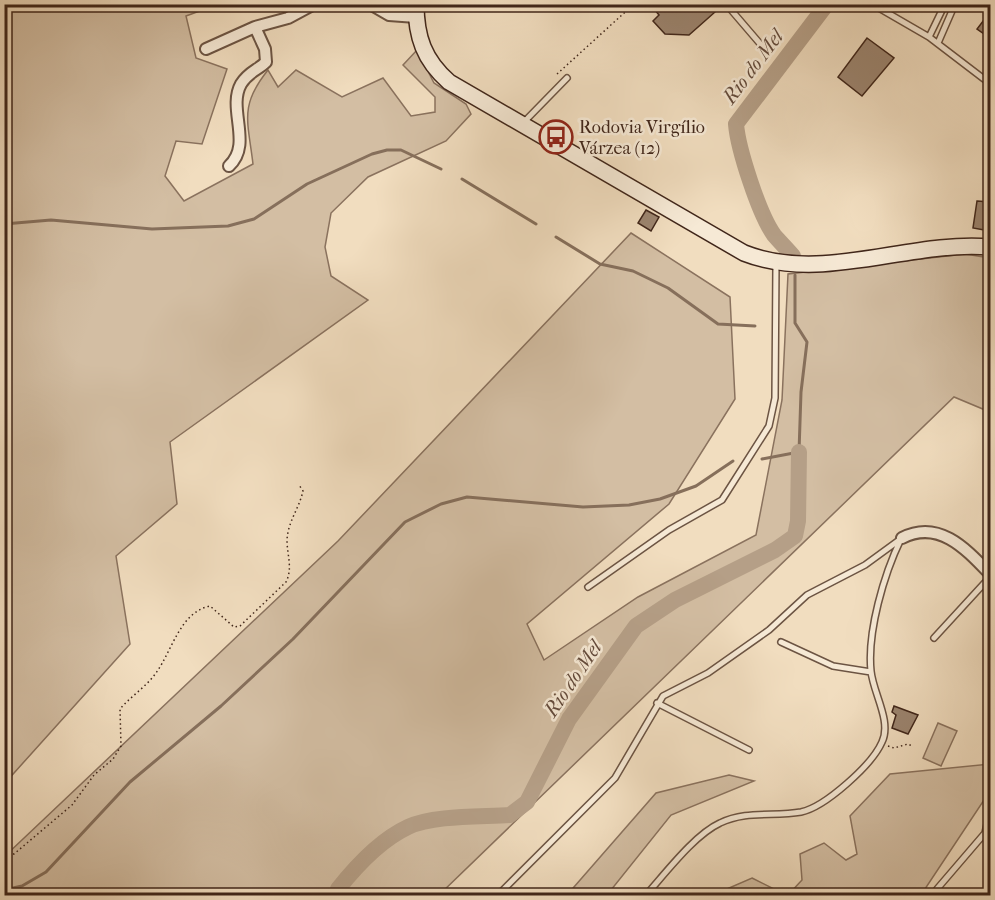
<svg xmlns="http://www.w3.org/2000/svg" width="995" height="900" viewBox="0 0 995 900" font-family="'IM FELL French Canon',serif">
<style>
.green{fill:#d3bea3;stroke:#8a725e;stroke-width:1.5}
.lines{fill:none;stroke-linecap:round;stroke-linejoin:round}
.stream{stroke:#866f5b;stroke-width:3}
.river{stroke:#b59f87;stroke-width:16}
.building{fill:#9c8570;stroke:#40261a;stroke-width:1.5}
.service-casing{stroke:#6c5443;stroke-width:8}
.minor-casing{stroke:#6c5443;stroke-width:14}
.secondary-casing{stroke:#40261a;stroke-width:18}
.path{stroke:#40261a;stroke-width:1.5;stroke-dasharray:1.5 3;stroke-linecap:butt}
.service{stroke:#f6e9d5;stroke-width:5}
.minor{stroke:#f6e9d5;stroke-width:10}
.secondary{stroke:#f6e9d5;stroke-width:15}
.labels{text-anchor:middle;dominant-baseline:central;stroke-width:5;stroke-linejoin:round;paint-order:stroke}
.poi-label{font-size:18px;fill:#40261a;stroke:#f6e9d5;text-anchor:start}
.water-label{font-size:20px;font-style:italic;fill:#634a3b;stroke:#f6e9d5}
</style>
<rect width="100%" height="100%" fill="#f1ddbf"/>
<filter id="stains"><feTurbulence type="fractalNoise" baseFrequency=".00333" numOctaves="4"/><feColorMatrix values="0 0 0 0 .2 0 0 0 0 .09 0 0 0 0 .02 0 0 0 .5 -.17"/></filter>
<radialGradient id="worn" r=".72"><stop offset=".6" stop-color="#630" stop-opacity="0"/><stop offset="1" stop-color="#630" stop-opacity=".3"/></radialGradient>
<path class="green" d="M8,4L216,5L186,16L196,58L227,69L202,144L176,141L165,176L184,201L253,164C248,121 239,106 268,70L278,87L296,70L342,97L383,78L411,116L435,112V97L403,65L417,50L434,83L466,104L471,114L446,141L368,177L331,213L325,247L331,276L368,300L170,442L177,504L116,556L130,644L5,783L4,14Z
M631,233L730,297L735,399L669,504L527,624L544,660L638,597L756,535L782,400L788,274L965,254L990,258V412L954,397L439,895L5,896V856L338,541Z
M938,723L957,731L941,766L923,758Z
M990,764V791L921,895H788L802,880L800,854L824,843L846,860L857,854L850,816L890,774Z
M729,775L754,781L671,815L607,895H567L656,793Z
M752,878L786,895H713Z"/>
<g class="lines">
<path class="stream" d="M462,179L536,224
M4,224L51,220L152,229L228,226L254,219L307,184L372,154L387,150H401L441,169
M556,237L600,264L633,271L668,288L718,324L755,326
M762,459L799,452L801,392L807,342L795,323V275
M338,889L339,896
M4,890L22,886L46,872L130,782L221,706L293,639L405,522L441,504L467,497L583,507L629,505L660,499L696,486L733,461
M333,896L338,889"/>
<path class="river" d="M793,256C787,249 780,242 774,235C759,214 738,149 736,124L827,4
M338,889C357,865 380,840 408,827C433,815 482,817 510,815L527,802L569,719L636,626L675,600L775,550L795,536L798,521L799,452"/>
</g>
<path class="building" d="M650,4H708L715,12L689,35L665,34L653,21L659,15Z
M990,12V38L977,29Z
M867,38L894,58L862,96L838,77Z
M977,201L990,202V231L973,228Z
M646,210L659,217L651,231L638,223Z
M894,706L918,715L908,734L892,728L896,715L892,712Z"/>
<g class="lines">
<defs>
<path id="service" d="M726,4L762,46
M872,4L929,37L984,79
M929,37L945,4
M938,43L955,4
M524,122L567,78
M588,587L669,530L722,500L769,426L775,398L776,264
M934,638L990,577
M781,642L833,666L871,672
M657,703L749,750
M937,889L985,833L990,811
M497,896L615,778L663,696L708,673L769,630L807,595L865,565L902,538
M645,896C665,874 694,835 720,823C746,810 774,817 801,812C825,807 872,765 882,742C892,721 873,693 871,671C867,632 884,574 901,539"/>
<path id="minor" d="M370,4L389,15L416,17
M206,49L255,27L288,18L314,4
M229,166C253,144 227,109 241,84C248,72 258,70 266,62L265,49L255,27
M902,538C939,519 966,549 990,574"/>
<path id="secondary" d="M416,4C416,37 424,60 449,82L744,253C823,284 909,240 990,247"/>
</defs>
<use href="#service" class="service-casing"/>
<use href="#minor" class="minor-casing"/>
<use href="#secondary" class="secondary-casing"/>
<path class="path" d="M557,74L634,4
M888,746L894,748L908,744L912,746
M4,854H14L72,805L94,775L113,759L121,746L120,709C131,696 146,687 156,673C172,651 180,612 210,606L234,627L240,626L286,582C293,568 287,555 287,540C288,521 299,509 303,491L299,485"/>
<use href="#service" class="service"/>
<use href="#minor" class="minor"/>
<use href="#secondary" class="secondary"/>
</g>
<defs>
<symbol id="bus-ring" viewBox="-11 -11 22 22"><circle r="9.5" fill="#f6e9d5" stroke="#8f2418" stroke-width="1.5"/><path d="M-5-6H5V4H4V6H2V4H-2V6H-4V4H-5ZM-3.5-4V0h7V-4ZM-3.5 1.2v1.5H-2V1.2ZM2 1.2v1.5H3.5V1.2Z" fill="#8f2418"/></symbol>
</defs>
<g fill-rule="evenodd">
<use href="#bus-ring" x="537" y="118" width="38" height="38"/>
</g>
<g class="labels">
<g class="poi-label">
<text x="579" y="127">Rodovia Virgílio<tspan x="579" dy="21">Várzea (12)</tspan></text>
</g>
<g class="water-label">
<text transform="translate(753 67) rotate(-53)">Rio do Mel</text>
<text transform="translate(573 679) rotate(-56)">Rio do Mel</text>
</g>
</g>
<rect width="995" height="900" fill="none" stroke="#f1ddbf" stroke-width="24"/>
<rect x="6" y="6" width="983" height="888" fill="none" stroke="#40261a" stroke-width="3"/>
<rect x="12" y="12" width="971" height="876" fill="none" stroke="#40261a" stroke-width="1.5"/>
<rect width="100%" height="100%" filter="url(#stains)"/>
<rect width="100%" height="100%" fill="url(#worn)"/>
</svg>
